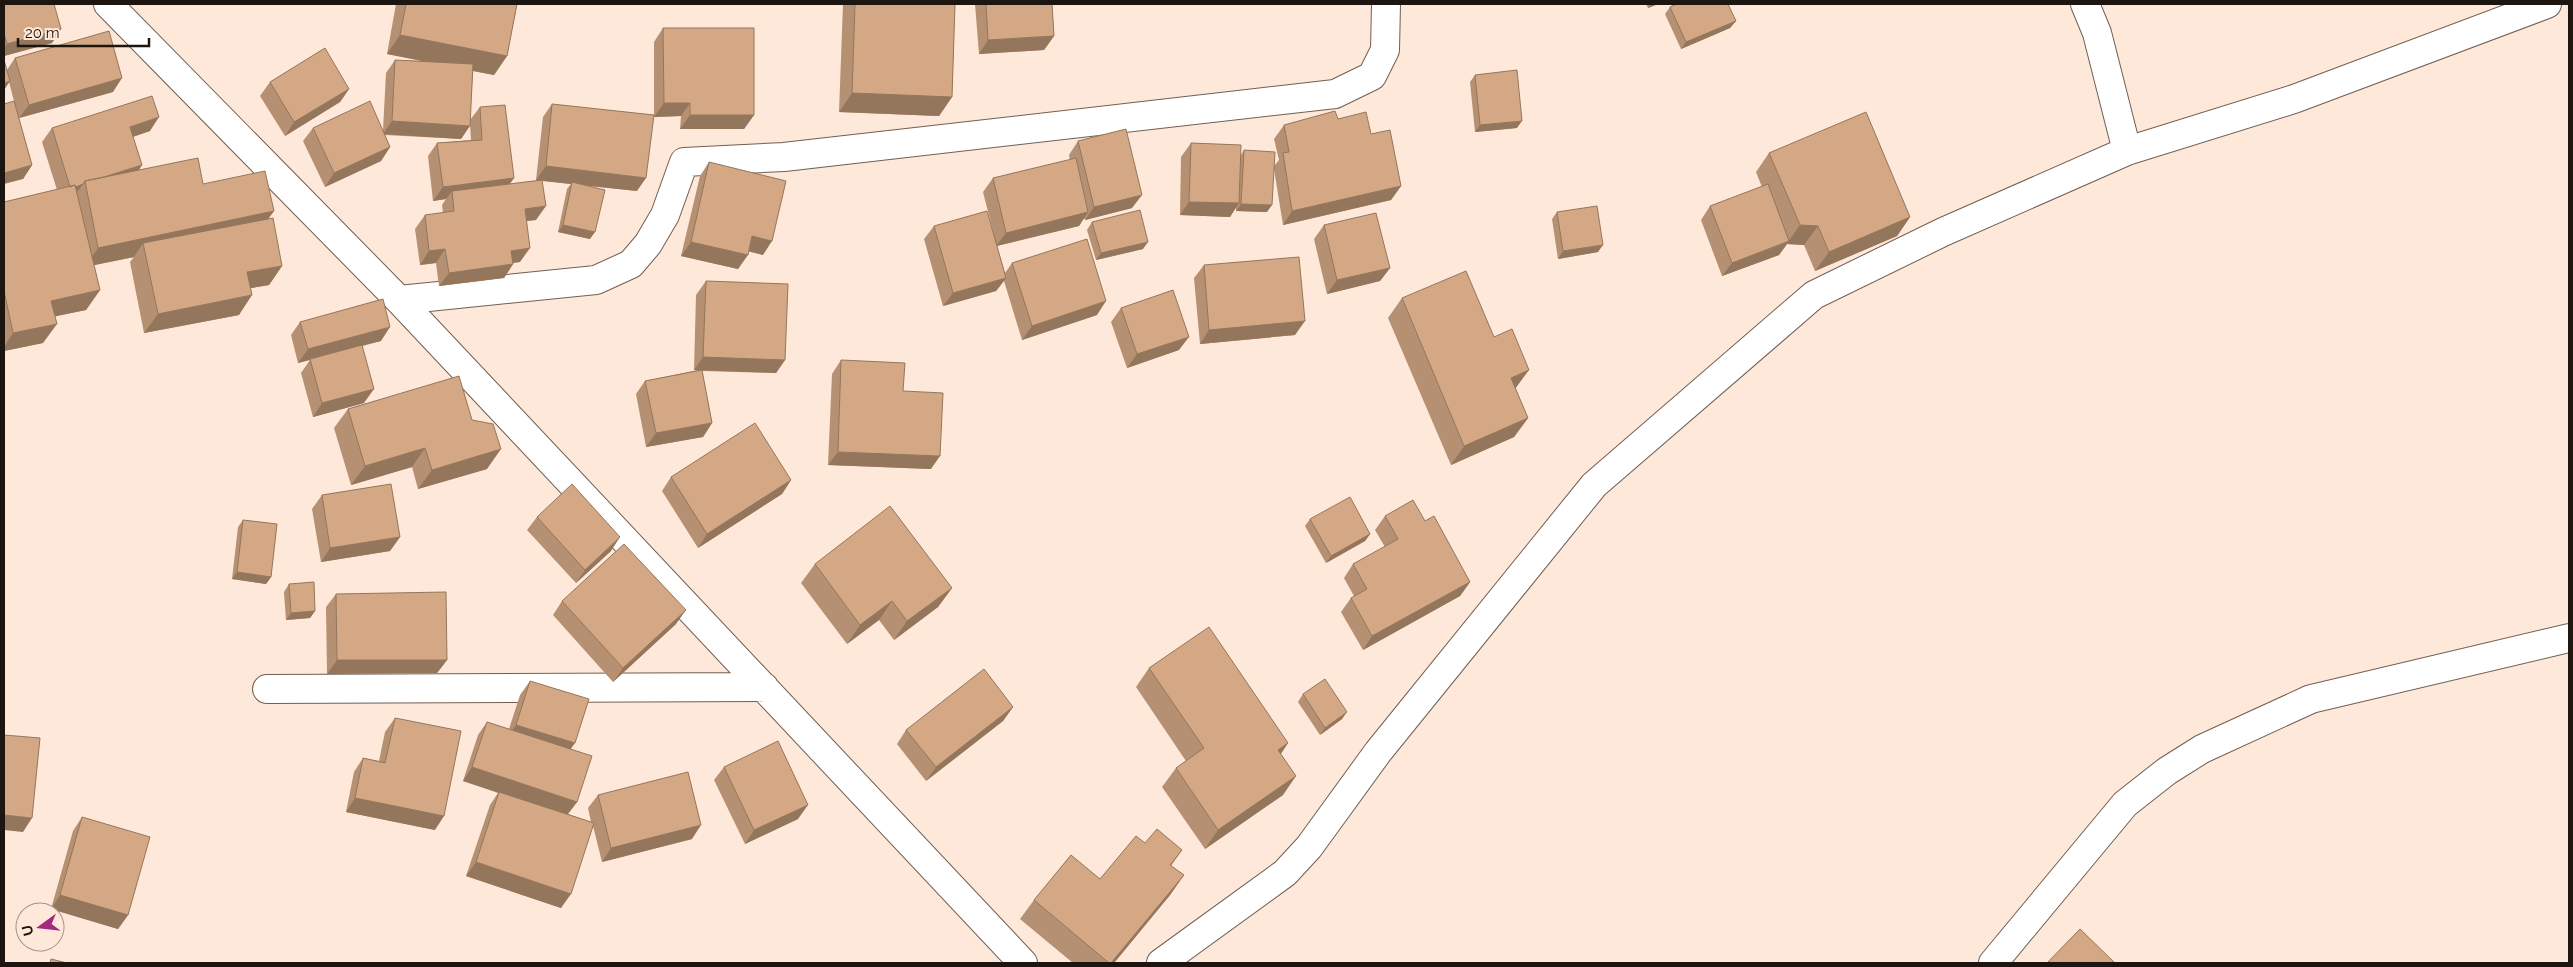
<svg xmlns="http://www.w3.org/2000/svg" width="2573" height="967" viewBox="0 0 2573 967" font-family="Raleway,sans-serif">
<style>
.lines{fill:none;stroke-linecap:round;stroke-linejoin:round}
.minor-casing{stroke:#715f52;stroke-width:30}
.minor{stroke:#fff;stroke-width:28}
.wall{fill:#b69072}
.shaded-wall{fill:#94765c}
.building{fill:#d4a884;stroke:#94765c}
</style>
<rect width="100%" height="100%" fill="#fee8d9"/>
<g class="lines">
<defs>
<path id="minor" d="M108,4L399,300L1023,963
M2085,4L2097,33L2127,151
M399,300L596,280L631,264L648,244L665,215L684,162L784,157L1335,94L1372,76L1385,50L1386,4
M267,689L764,687
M1161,963L1285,873L1309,847L1378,752L1594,485L1814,295L1943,232L2127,151L2294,99L2547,4
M1993,963L2125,804L2167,771L2202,749L2311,699L2569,638"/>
</defs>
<use href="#minor" class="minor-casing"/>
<use href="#minor" class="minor"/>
</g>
<path class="wall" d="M4,4L61,29L52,43L4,56Z
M396,4H517L507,56L494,75L473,71L470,120L480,107L510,184L540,180H536L543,117L552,104L637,191L590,186V239L558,232L567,189L571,184L542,181L536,220L526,221L520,262L513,263V264L504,278L439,286L436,263L420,265L415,229L425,215L443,213L442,205L446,199L433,201L428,156L437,143L471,140L470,125L461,139L385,135L390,147L381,161L325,187L303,141L313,128L383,130L386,73L395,60L422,61L387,54Z
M843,4H955L952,97L939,116L839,112Z
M975,4H1052L1054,36L1044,50L979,54Z
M1646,4H1658L1648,8Z
M1670,7L1736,21L1730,28L1681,49L1665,14Z
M663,28L754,115L744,129H680L681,116L654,117V42Z
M15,58L113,92L19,118L32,165L23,179L14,101L9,82L7,70Z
M1475,75L1517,128L1475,132L1470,82Z
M270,82L349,89L340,102L285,136L260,96Z
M1338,119L1371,134L1401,186L1391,200L1283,225L1274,169L1267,212L1236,211V207L1230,217L1180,215L1181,157L1191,143L1241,155L1244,150L1274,166L1279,160L1274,139L1284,125Z
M52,128L150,131L133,137L142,165L139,170L203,184L274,211L268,219L282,266L269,285L251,288L239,315L144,333L130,262L134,257L94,265L100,290L86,310L55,316L43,343L4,351V202L57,190L42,142Z
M1078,141L1132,208L1085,220L1084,218L1079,226L997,246L1005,273L1012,263L1097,315L1022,340L1004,281L996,291L943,306L924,239L934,226L994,235L983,192L993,178L1070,160L1069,155Z
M1769,153L1910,217L1897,236L1815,271L1804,245L1787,244L1779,255L1722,276L1701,220L1710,206L1762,187L1756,172Z
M709,162L763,255L749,251L738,269L681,256L700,176Z
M1557,212L1598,252L1558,259L1552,219Z
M1092,222L1143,249L1096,260L1087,230Z
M1324,225L1390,268L1380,281L1327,294L1314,239Z
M1204,265L1295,335L1200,344L1194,278Z
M706,281L785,360L776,373L702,371L712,423L703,437L646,447L636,394L645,381L698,370H694L696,295Z
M1402,298L1494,337L1528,418L1514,437L1451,465L1388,318Z
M1121,308L1179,350L1127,368L1111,322Z
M300,322L381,341L362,345L364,403L313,417L301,373L310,360L298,363L291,335Z
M841,360L903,391L931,469L828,465L832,374Z
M348,409L472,420L487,469L418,489L412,467L351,485L334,428Z
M671,477L791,480L782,494L698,548L662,491Z
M322,495L400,537L390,551L321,562L312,509Z
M1385,516L1425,521L1470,582L1460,596L1363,650L1341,612L1351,598L1354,596L1344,578L1353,564L1385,547L1375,530Z
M537,517L611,551L576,583L527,530Z
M1310,519L1370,534L1365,541L1326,563L1305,526Z
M243,520L271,577L266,584L232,579L238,527Z
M815,564L952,588L938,607L894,640L879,620L847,644L801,583Z
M289,584L315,611L310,618L286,620L284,592Z
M336,594L447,660L437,673L327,674L326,607Z
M562,601L676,624L613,682L553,615Z
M1149,668L1288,743L1281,754L1283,795L1205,849L1162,787L1176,768L1186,761L1136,687Z
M530,681L571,749L577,802L568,814L591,822L588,808L598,795L692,839L602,862L593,826L561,908L466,876L490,805L498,793L463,781L478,735L487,722L509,729L520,695Z
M1303,694L1342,719L1320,735L1298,702Z
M1013,707L1003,721L926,781L897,744L906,730Z
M395,718L435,830L346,812L354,772L363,758L379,761L385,732Z
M724,767L798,819L745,844L714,780Z
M82,817L128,915L118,929L51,909L73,831Z
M1145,843L1182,850L1171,866L1184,875L1170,895L1114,963H1073L1020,919L1034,900L1100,879Z"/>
<path class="shaded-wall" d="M1651,4H1658L1648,8Z
M1736,21L1730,28L1681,49L1686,42Z
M61,29L52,43L4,56V48L7,44Z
M400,35L507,56L494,75L387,54Z
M1054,36L1044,50L979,54L988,40Z
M122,78L113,92L19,118L29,105Z
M10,81L4,90V83Z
M349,89L340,102L285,136L294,122Z
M852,93L952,97L939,116L839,112Z
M664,103H690L681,116L654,117Z
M690,115H754L744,129H680Z
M159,117L150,131L120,141L130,127Z
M392,121L470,126L461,139L383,134Z
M1522,121L1517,128L1475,132L1480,125Z
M390,147L381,161L325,187L334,173Z
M32,165L23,179L4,184V173Z
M142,165L132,179L85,184Z
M546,166L646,178L637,191L572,184V182L571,184L536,180Z
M514,178L505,191H452L446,199L433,201L443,187Z
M83,184L73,198L71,188Z
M1401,186L1391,200L1283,225L1292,211Z
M1142,195L1132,208L1085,220L1094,207Z
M1189,202L1239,203L1230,217L1180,215Z
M1241,204L1272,205L1267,212L1236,211Z
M546,206L536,220L515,222L525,209Z
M274,211L260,230L143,243L134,257L85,267L98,248Z
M1088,212L1079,226L996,246L1006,233Z
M1910,217L1897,236L1815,271L1829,252Z
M563,225L595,232L590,239L558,232Z
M1800,225L1818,226L1804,245L1787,244L1779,255L1722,276L1732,263L1788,242Z
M752,236L772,241L763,255L743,250Z
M691,242L748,255L738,269L681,256Z
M1148,242L1143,249L1096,260L1101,253Z
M1603,245L1598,252L1558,259L1563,251Z
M530,248L520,262L502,264L511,251Z
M445,249L436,263L420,265L429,251Z
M513,264L504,278L439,286L449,273Z
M282,266L269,285L234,291L247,272Z
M1390,268L1380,281L1327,294L1337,280Z
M1006,278L996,291L943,306L953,293Z
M100,290L86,310L38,320L51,301Z
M252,295L239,315L144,333L158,314Z
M1106,301L1097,315L1022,340L1032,326Z
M1305,321L1295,335L1200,344L1209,330Z
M57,324L43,343L4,351V347L13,333Z
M390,327L381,341L298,363L308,349Z
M1189,337L1179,350L1127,368L1137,354Z
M703,357L785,360L776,373L694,370Z
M1529,370L1515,389L1511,378Z
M374,389L364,403L313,417L322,403Z
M1528,418L1514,437L1451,465L1464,446Z
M712,423L703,437L646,447L656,433Z
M425,448L412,467L351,485L365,466Z
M501,449L487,469L418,489L432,470Z
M838,452L940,456L931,469L828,465Z
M791,480L782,494L698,548L707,534Z
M1370,534L1365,541L1326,563L1331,556Z
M400,537L390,551L321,562L330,548Z
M620,537L611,551L576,583L585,570Z
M237,572L271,577L266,584L232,579Z
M1470,582L1460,596L1363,650L1372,636Z
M952,588L938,607L894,640L907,621Z
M892,601L879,620L847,644L860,625Z
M686,610L676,624L613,682L623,668Z
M315,611L310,618L286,620L291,613Z
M337,660H447L437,673L327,674Z
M1013,707L1003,721L926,781L936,767Z
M1347,712L1342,719L1320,735L1325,728Z
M516,725L575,743L565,757L506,739Z
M1288,743L1275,762L1278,750Z
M472,767L577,802L567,815L463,781Z
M1296,776L1283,795L1205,849L1218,830Z
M355,798L444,816L435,830L346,812Z
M808,805L798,819L745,844L754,830Z
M4,815L32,818L23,832L4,830Z
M701,825L692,839L602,862L611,848Z
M476,862L571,894L561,908L466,876Z
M1184,875L1170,895L1114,963H1111Z
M60,895L128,915L118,929L51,909Z"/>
<path class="building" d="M4,4H54L61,29L7,44L4,33Z
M406,4H517L507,56L400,35Z
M855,4H955L952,97L852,93Z
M986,4H1052L1054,36L988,40Z
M1677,4H1728L1736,21L1686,42L1670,7Z
M663,28H754V115H690V103H664Z
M109,31L122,78L29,105L15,58Z
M325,48L349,89L294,122L270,82Z
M4,60L10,81L4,83Z
M395,60L473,64L470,126L392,121Z
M1517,70L1522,121L1480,125L1475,75Z
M152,96L159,117L130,127L142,165L104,177L85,181L83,184L76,187L75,185L70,187L52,128Z
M14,101L32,165L4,173V104Z
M370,101L390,147L334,173L313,128Z
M552,104L654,115L646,178L546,166Z
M505,105L514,178L443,187L437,143L482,140L480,107Z
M1335,111L1338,119L1366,112L1371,134L1390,130L1401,186L1292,211L1283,153L1289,152L1284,125Z
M1866,112L1910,217L1829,252L1818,226L1800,225L1769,153Z
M1126,129L1142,195L1094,207L1078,141Z
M1191,143L1241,145L1239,203L1189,202Z
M1244,150L1275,152L1272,205L1241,204Z
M198,158L203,184L265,171L274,211L98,248L85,181Z
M1076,158L1088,212L1006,233L993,178Z
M709,162L786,181L772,241L752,236L748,255L691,242Z
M542,180L546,206L525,209L530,248L511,251L513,264L449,273L445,249L429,251L425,215L454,211L452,191Z
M572,182L605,190L595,232L563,225Z
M1768,184L1789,241L1732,263L1710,206Z
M75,185L100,290L51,301L57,324L13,333L4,291V202Z
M1597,206L1603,245L1563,251L1557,212Z
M1140,210L1148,242L1101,253L1092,222Z
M987,211L1006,278L953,293L934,226Z
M1376,213L1390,268L1337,280L1324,225Z
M273,218L282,266L247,272L252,295L158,314L143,243Z
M1087,239L1106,301L1032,326L1012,263Z
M1299,257L1305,321L1209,330L1204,265Z
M1466,271L1494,337L1512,329L1529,370L1511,378L1528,418L1464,446L1402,298Z
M706,281L788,284L785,360L703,357Z
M1173,290L1189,337L1137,354L1121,308Z
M383,299L390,327L308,349L300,322Z
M362,345L374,389L322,403L310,359Z
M841,360L905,363L903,391L943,393L940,456L838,452Z
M702,370L712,423L656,433L645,381Z
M459,376L472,420L493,424L501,449L432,470L425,448L365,466L348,409Z
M755,423L791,480L707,534L671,477Z
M391,484L400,537L330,548L322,495Z
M572,484L620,537L585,570L537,517Z
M1350,497L1370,534L1331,556L1310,519Z
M1413,500L1425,521L1434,516L1470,582L1372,636L1351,598L1367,589L1353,564L1398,539L1385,516Z
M890,506L952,588L907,621L892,601L860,625L815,564Z
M243,520L277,524L271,577L237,572Z
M624,544L686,610L623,668L562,601Z
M314,582L315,611L291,613L289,584Z
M446,592L447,660H337L336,594Z
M1209,627L1288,743L1278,750L1296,776L1218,830L1176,768L1204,748L1149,668Z
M984,669L1013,707L936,767L906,730Z
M1325,679L1347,712L1325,728L1303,694Z
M530,681L589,699L575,743L516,725Z
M395,718L461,731L444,816L355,798L363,758L385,763Z
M487,722L592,756L577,802L472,767Z
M4,735L40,738L32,818L4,815Z
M778,741L808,805L754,830L724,767Z
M688,772L701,825L611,848L598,795Z
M499,792L594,823L571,894L476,862Z
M82,817L150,837L128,915L60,895Z
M1157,829L1182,850L1170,865L1184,875L1111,963H1109L1034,900L1071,855L1100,879L1136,836L1145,843Z
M2080,929L2115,963H2047Z
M51,959L67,963H50Z"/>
<rect width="2573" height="967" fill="none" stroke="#1d1510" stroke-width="10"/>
<g transform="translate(40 927) rotate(255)"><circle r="24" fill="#fee8d9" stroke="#a49489"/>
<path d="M0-4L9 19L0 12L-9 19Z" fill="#a52a7f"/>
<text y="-8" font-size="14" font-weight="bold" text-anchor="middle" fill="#1d1510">U</text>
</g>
<path d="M18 38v8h131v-8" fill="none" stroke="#1d1510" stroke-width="2.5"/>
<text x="25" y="38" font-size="15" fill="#1d1510" stroke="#fee8d9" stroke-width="4" paint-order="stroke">20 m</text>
</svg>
